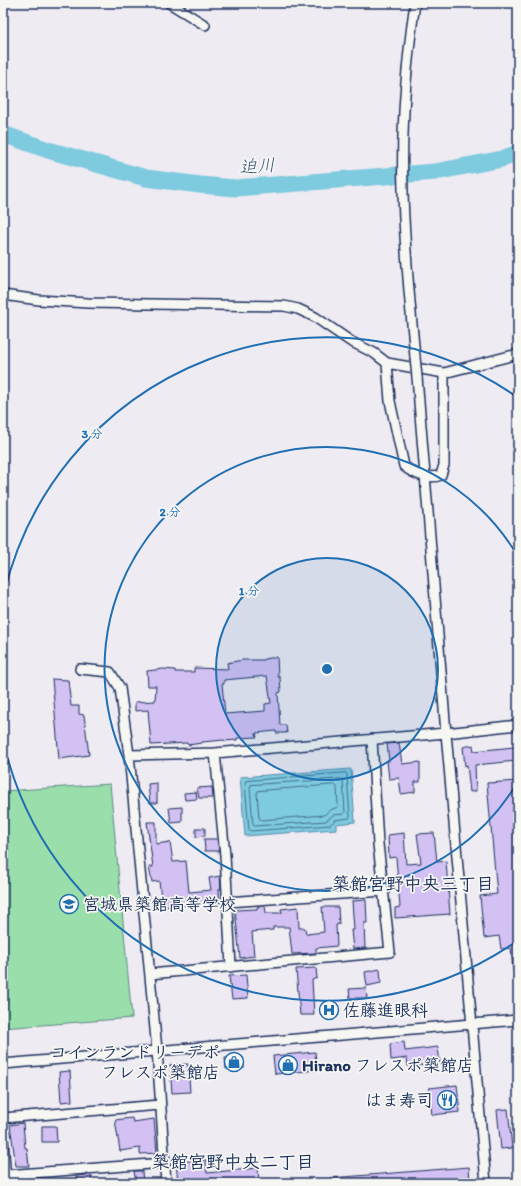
<svg xmlns="http://www.w3.org/2000/svg" width="521" height="1186" viewBox="0 0 521 1186" font-family="Itim,'Klee One',sans-serif">
<style>
.green{fill:#9adfab;stroke:#5a8784}
.water{fill:#7ecade;stroke:#568cab}
.lines{fill:none;stroke-linecap:round;stroke-linejoin:round}
.shore{stroke:#436d91;stroke-width:1}
.river{stroke:#7ecade;stroke-width:17}
.building{fill:#d2c1f2;stroke:#1b2f5e;fill-rule:evenodd}
.minor-casing{stroke:#1b2f5e;stroke-width:12}
.minor{stroke:#f6f6f2;stroke-width:9}
.minor-bridge-casing{stroke:#1b2f5e;stroke-width:12;stroke-linecap:butt}
.minor-bridge{stroke:#f6f6f2;stroke-width:9}
.ring{fill:none;stroke:#1f6fb2;stroke-width:2}
.labels{text-anchor:middle;dominant-baseline:central;stroke-width:3.5;stroke-linejoin:round;paint-order:stroke}
.poi-label{font-size:17px;font-weight:bold;fill:#1b2f5e;stroke:#f6f6f2;text-anchor:start}
.water-label{font-size:18px;font-style:italic;fill:#34567e;stroke:#f6f6f2}
.neighbourhood-label{font-size:18px;font-weight:bold;fill:#1b2f5e;stroke:#f6f6f2}
.centre{fill:#1f6fb2;stroke:#f6f6f2;stroke-width:2}
.ring-label{font-size:12px;text-anchor:middle;font-weight:bold;fill:#1f6fb2;stroke:#f6f6f2;stroke-width:3.5;stroke-linejoin:round;paint-order:stroke}
</style>
<rect width="100%" height="100%" fill="#efebf2"/>
<filter id="ink" filterUnits="userSpaceOnUse"><feTurbulence type="fractalNoise" baseFrequency=".025" numOctaves="2"/><feDisplacementMap in="SourceGraphic" scale="8" xChannelSelector="R" yChannelSelector="G"/><feConvolveMatrix kernelMatrix="1 2 1 2 8 2 1 2 1" color-interpolation-filters="sRGB"/></filter>
<g filter="url(#ink)">
<path class="green" d="M110,784L132,1018L3,1028V791Z"/>
<path class="water" d="M351,769L355,822L336,824V829L245,836L240,777Z"/>
<g class="lines">
<path class="shore" d="M346,773L347,775L350,817L349,818L335,820L330,825L251,831L249,830L245,783L246,781Z
M341,779L343,780L345,812L344,814L333,815L326,821L255,826L253,825L250,787L251,785Z
M335,785L337,787L338,807L330,810L324,815L261,820L259,818L257,793L258,791Z"/>
<path class="river" d="M3,134L48,150L146,178L200,185L236,188L435,172L502,159L518,153"/>
</g>
<path class="building" d="M277,657L278,677H280L281,692L278,693L280,725H286L287,733H276V731L256,733L257,737L237,738V740L224,741V740L202,742V743L188,745L187,743L151,745L148,710L135,711V702L155,701L156,686H148L147,671L163,669L175,670V672H194V668L228,669L227,663L243,660H264V659ZM267,676L271,703L265,704V711L225,714L222,684H224V680Z
M52,679L68,680L71,706H79V714L84,715L89,755L59,759Z
M399,743L402,764L420,762V782H415V792L401,794L399,778L389,779L387,761H389L387,744Z
M473,745L474,751L514,747L516,761L475,765L476,791L470,792L467,765L465,766L463,747Z
M518,781V970L513,971L511,948L501,949L499,936L484,938L480,896L497,894L487,783Z
M157,783V803H150L148,784Z
M212,787L213,798H199L197,788Z
M196,792L197,799L185,800L184,793Z
M182,807V822L171,823L169,808Z
M147,822H156V844L170,842L173,862L186,861L189,892L211,890L209,878L220,876L221,889H219L220,903L162,907L159,881L152,882L149,867H153Z
M196,828H205V836L196,837Z
M404,833L406,864L421,863L417,834L434,833L437,862L446,861L450,914L395,918V908L400,907L396,857L389,858L388,835Z
M204,839H217L219,851H205Z
M366,900L367,923H364L365,948L353,949L351,930H354L352,901Z
M265,906L266,913H282L281,909L298,907L299,928H305L306,934L324,932L322,907H338L339,924L336,925L337,946L316,948V953L292,954L289,927H273V930L252,932L254,956L240,958L235,910L257,909V907Z
M316,968L317,978L312,980L314,1015H300L296,969Z
M380,969L381,983L367,986L365,972Z
M246,975L248,998L232,999L229,976Z
M366,988L367,998H350L349,989Z
M404,1042L405,1051L438,1047L440,1064L408,1066L407,1058L391,1060L390,1044Z
M315,1052L317,1070L275,1074L273,1056Z
M243,1057L244,1068L226,1069L225,1058Z
M188,1064L190,1092L172,1093L170,1065Z
M70,1071L72,1101L61,1102L59,1072Z
M457,1085L460,1112L432,1115L429,1088Z
M508,1109L512,1148L501,1149L497,1110Z
M132,1118L133,1122L154,1119L157,1153L140,1154V1148L120,1151L115,1120Z
M23,1123L25,1148H27L29,1166H16L10,1125Z
M42,1126H56L57,1142H42Z
M206,1160L207,1173L258,1168L259,1183H178L176,1162Z
M469,1167L470,1183H331V1178Z
M134,1171H142L143,1183H136Z
M91,1175L92,1183H77L76,1176Z"/>
<g class="lines">
<defs>
<path id="minor" d="M169,3L205,25
M3,295L39,300L88,303L284,306L298,309L315,317L350,341L374,353L387,363L444,373L518,354
M415,357C410,301 404,246 403,190C401,128 406,65 415,3
M387,363L390,401L404,466C413,474 429,480 441,475L444,465V373
M417,377L446,733L486,1183
M80,669L110,672L120,688L129,755
M215,753L225,855L231,967
M227,902L384,891
M150,974L390,952L378,844L372,739
M3,1064L518,1020
M3,1118L160,1105
M3,1139L6,1183
M6,1175L164,1163
M166,1183L157,1050L129,755L215,753L446,733L518,725"/>
</defs>
<use href="#minor" class="minor-casing"/>
<use href="#minor" class="minor"/>
<defs>
<path id="minor-bridge" d="M415,357L417,377"/>
</defs>
<use href="#minor-bridge" class="minor-bridge-casing"/>
<use href="#minor-bridge" class="minor-bridge"/>
</g>
</g>
<circle cx="327" cy="669" r="111" fill="#1f6fb2" fill-opacity=".12"/>
<g class="ring">
<circle cx="327" cy="669" r="111"/>
<path d="M517 783A222 222 0 1 1 517 555"/>
<path d="M517 941A332 332 0 0 1 4 744M4 594A332 332 0 0 1 517 397"/>
</g>
<defs>
<symbol id="school-ring" viewBox="-11 -11 22 22"><circle r="9.5" fill="#f6f6f2" stroke="#1f6fb2" stroke-width="1.5"/><path d="M0-5L7-2L0 1L-7-2ZM-4 1L0 2.5L4 1V4Q0 6-4 4Z" fill="#1f6fb2"/></symbol>
<symbol id="hospital-ring" viewBox="-11 -11 22 22"><circle r="9.5" fill="#f6f6f2" stroke="#1f6fb2" stroke-width="1.5"/><path d="M-5-5h3v3.5h4V-5h3V5h-3V1.5h-4V5h-3Z" fill="#1f6fb2"/></symbol>
<symbol id="shop-ring" viewBox="-11 -11 22 22"><circle r="9.5" fill="#f6f6f2" stroke="#1f6fb2" stroke-width="1.5"/><path d="M-5-2.5h2.3a2.7 3.5 0 0 1 5.4 0H5L5.5 6h-11ZM-1.5-2.5h3a1.5 2.3 0 0 0-3 0Z" fill="#1f6fb2"/></symbol>
<symbol id="restaurant-ring" viewBox="-11 -11 22 22"><circle r="9.5" fill="#f6f6f2" stroke="#1f6fb2" stroke-width="1.5"/><path d="M-5-6h1v4h1v-4h1v4h1v-4h1v5L-1.5 .5V6h-2V.5L-5-1ZM5-6V6H3V1.5H1.5Q1.5-4 5-6Z" fill="#1f6fb2"/></symbol>
</defs>
<g fill-rule="evenodd">
<use href="#school-ring" x="58" y="893" width="22" height="22"/>
<use href="#hospital-ring" x="318" y="999" width="22" height="22"/>
<use href="#shop-ring" x="223" y="1051" width="22" height="22"/>
<use href="#shop-ring" x="277" y="1054" width="22" height="22"/>
<use href="#restaurant-ring" x="436" y="1089" width="22" height="22"/>
</g>
<g class="labels">
<g class="poi-label">
<text x="83" y="904">宮城県築館高等学校</text>
<text x="343" y="1010">佐藤進眼科</text>
<text x="220" y="1052" text-anchor="end">コインランドリーデポ<tspan x="220" dy="20">フレスポ築館店</tspan></text>
<text x="302" y="1065">Hirano フレスポ築館店</text>
<text x="433" y="1100" text-anchor="end">はま寿司</text>
</g>
<g class="water-label">
<text transform="translate(257 166) rotate(-4)">迫川</text>
</g>
<g class="neighbourhood-label">
<text x="413" y="884">築館宮野中央三丁目</text>
<text x="233" y="1162">築館宮野中央二丁目</text>
</g>
</g>
<circle cx="327" cy="669" r="6" class="centre"/>
<g class="ring-label">
<text x="92" y="438">3 分</text>
<text x="170" y="516">2 分</text>
<text x="249" y="595">1 分</text>
</g>
<rect width="521" height="1186" fill="none" stroke="#f6f6f2" stroke-width="16"/>
<rect x="8" y="8" width="505" height="1170" fill="none" stroke="#1b2f5e" stroke-width="1.5" filter="url(#ink)"/>
</svg>
